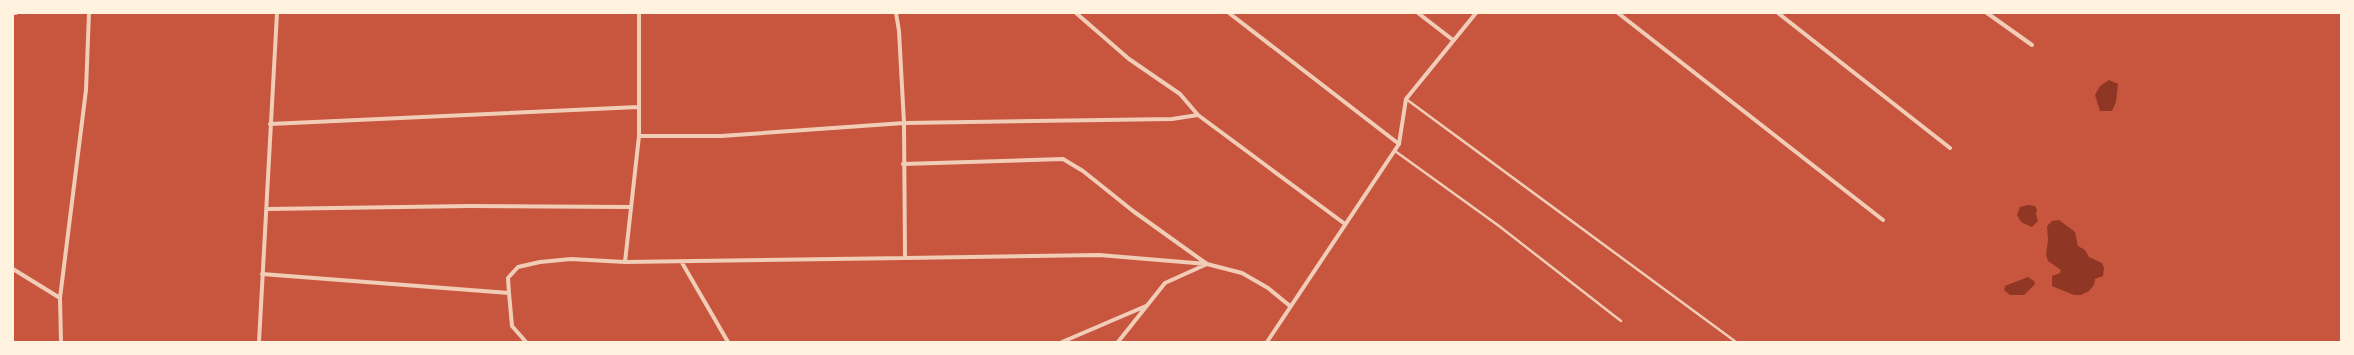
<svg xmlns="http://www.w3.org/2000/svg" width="2354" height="355" viewBox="0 0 2354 355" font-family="Mulish,sans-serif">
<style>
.water{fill:#8f3625}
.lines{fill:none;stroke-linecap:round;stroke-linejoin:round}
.service{stroke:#f1ccb7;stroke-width:2.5}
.minor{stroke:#f1ccb7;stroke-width:4}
</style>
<rect width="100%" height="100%" fill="#c8553d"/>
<path class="water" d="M2109,80L2118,84L2116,102L2112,111H2100L2095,95L2100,86Z
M2028,205L2035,206L2037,210L2036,214L2038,221L2032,227L2021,222L2017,215L2020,207Z
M2059,220L2075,232L2078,246L2085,250L2089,257L2102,263L2104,268L2103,276L2095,279L2094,285L2089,291L2081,295H2074L2052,286V276L2060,273L2061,270L2048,261L2046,255L2048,240L2047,226L2052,221Z
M2028,277L2034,281L2035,284L2024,295H2010L2004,290L2005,286Z"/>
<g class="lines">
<path class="service" d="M1406,99L1736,342
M1395,151L1499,226L1621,321"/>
<path class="minor" d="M13,13H16
M896,13L899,31L904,123L905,258L1099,255L1207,264
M1076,13L1129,59L1180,94L1198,115L1345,224
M1229,13L1399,144
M1418,13L1453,40
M1618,13L1883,220
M1778,13L1950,148
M1987,13L2032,45
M270,124L638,107
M639,136H721L904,123L1172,119L1198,115
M903,164L1063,159L1083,171L1133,211L1207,264L1242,273L1268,288L1290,306
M267,209L469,206L630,207
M681,261L728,342
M625,262L639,136V13
M13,269L60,298
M262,274L509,293L508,278L518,267L540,262L571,259L625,262L905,258
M509,293L512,326L526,342
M61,342L60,298L86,90L89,13
M259,342L277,13
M1062,342L1146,306
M1118,342L1165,283L1207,264
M1267,342L1399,144L1406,99L1476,13"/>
</g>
<rect width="2354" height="355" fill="none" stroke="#fff3e0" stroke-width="28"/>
</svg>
